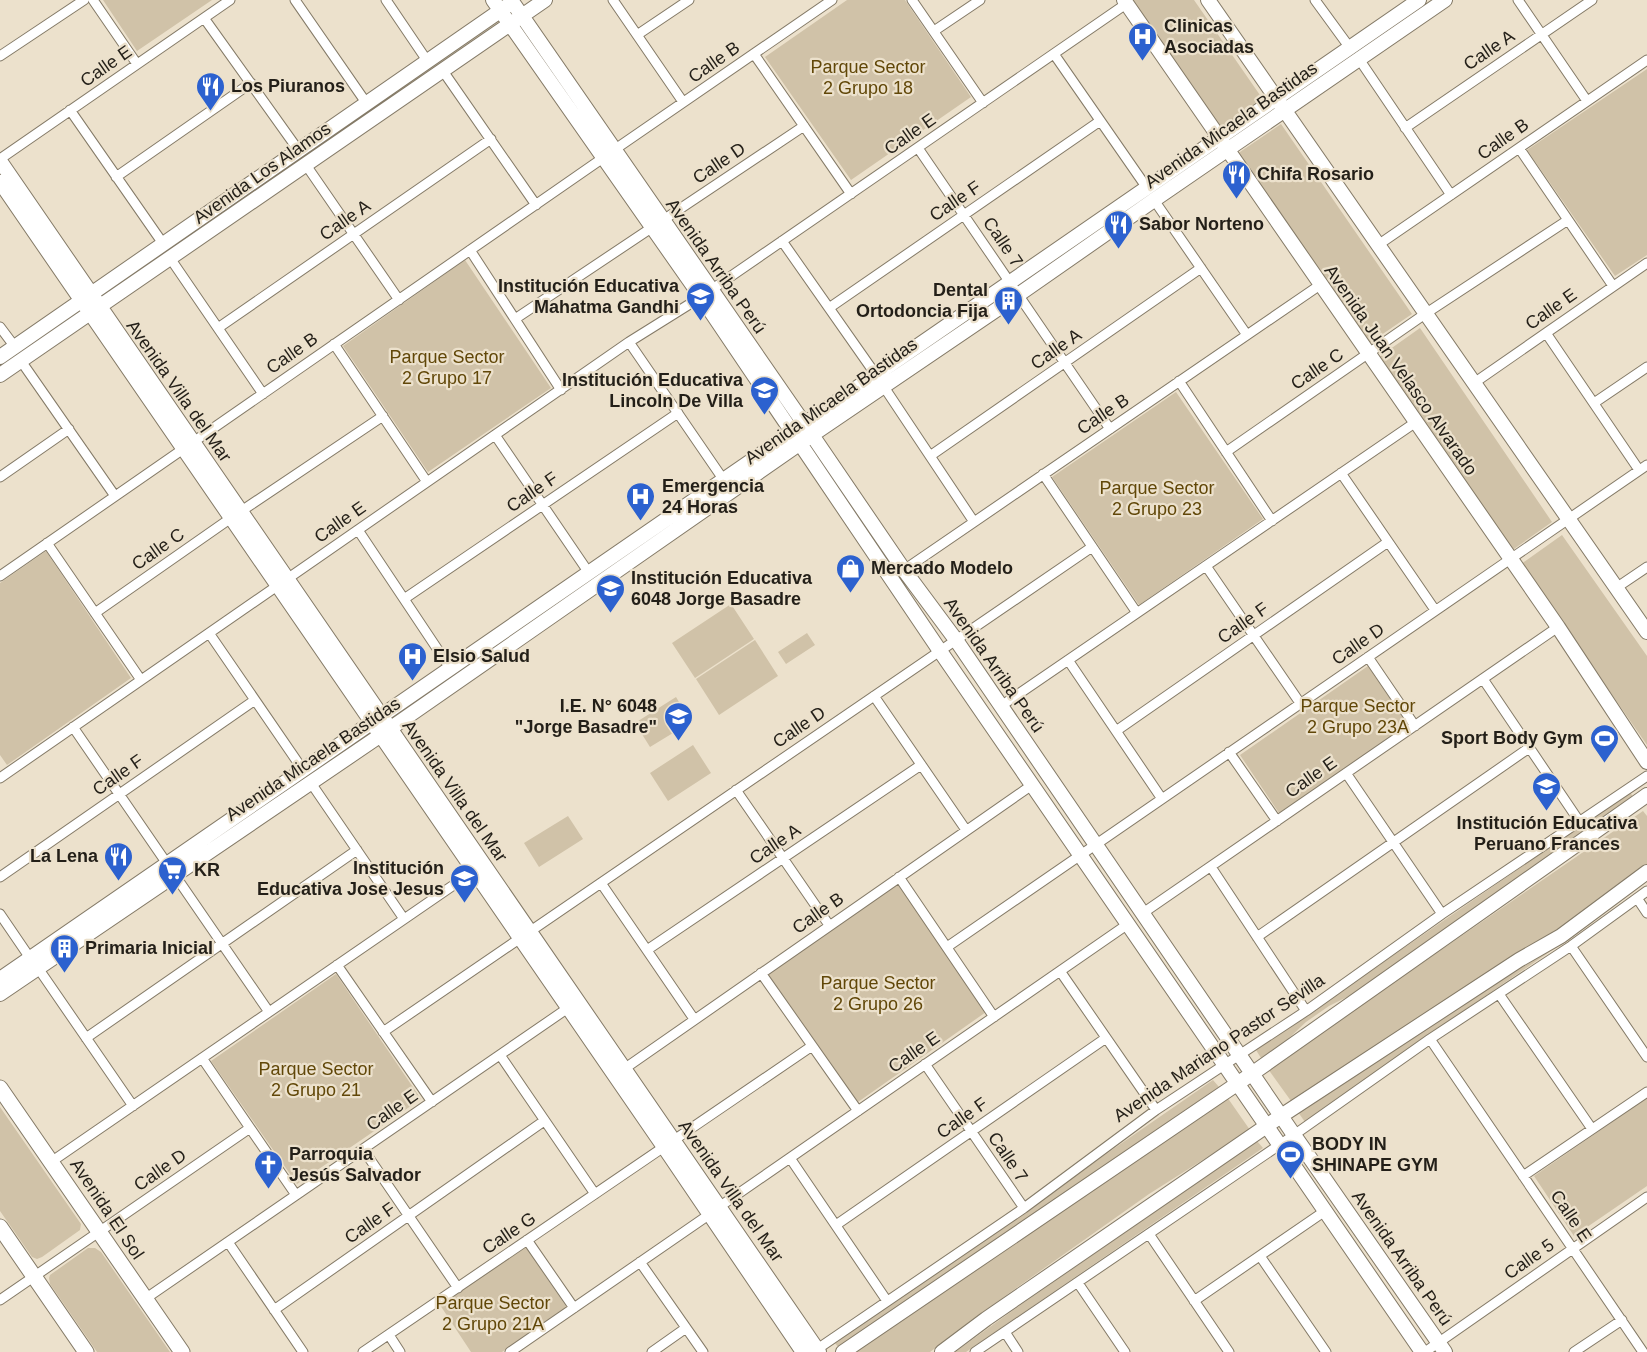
<svg xmlns="http://www.w3.org/2000/svg" width="1647" height="1352" viewBox="0 0 1647 1352" font-family="Helvetica,sans-serif">
<style>
.green{fill:#d0c2a8}
.lines{fill:none;stroke-linecap:round;stroke-linejoin:round}
.street-casing{stroke:#847a67;stroke-width:11}
.secondary-casing{stroke:#847a67;stroke-width:16}
.primary-casing{stroke:#847a67;stroke-width:17}
.street{stroke:#fff;stroke-width:9}
.secondary{stroke:#fff;stroke-width:14}
.primary{stroke:#fff;stroke-width:15}
.labels{text-anchor:middle;dominant-baseline:central;stroke-width:4.5;stroke-linejoin:round;paint-order:stroke}
.poi-label{font-size:18px;font-weight:bold;fill:#231f18;stroke:#ece1cc;text-anchor:start}
.street-label{font-size:18px;fill:#231f18;stroke:#ece1cc}
.park-label{font-size:18px;fill:#614708;stroke:#ece1cc}
</style>
<rect width="100%" height="100%" fill="#ece1cc"/>
<path class="green" d="M103,0H212L137,51Z
M847,0H905L971,97L851,180L765,57Z
M1132,0H1194L1262,98L1221,128Z
M1647,69V255L1615,276L1527,150Z
M1281,124L1412,314L1368,344L1237,154Z
M465,260L551,388L428,472L343,346Z
M1420,328L1552,522L1511,551L1379,357Z
M1176,392L1263,519L1139,605L1052,477Z
M1562,535L1647,656V745L1521,564Z
M46,551L131,678L7,765L0,755V583Z
M731,604L754,639L695,678L672,643Z
M807,633L815,645L786,664L778,652Z
M755,640L778,676L719,715L696,679Z
M1368,666L1408,725L1279,813L1240,755Z
M676,697L691,722L650,747L635,723Z
M693,745L711,773L668,801L650,773Z
M1630,792L1635,800L1359,991L1329,1006L1306,1022L1287,1040L1261,1058L1256,1050Z
M1643,811L1647,816V869L1559,931L1530,947L1291,1101L1268,1069Z
M568,816L583,839L539,867L524,843Z
M898,883L986,1012L858,1102L768,974Z
M1577,933L1446,1023L1305,1122L1298,1112L1442,1018Z
M336,974L421,1099L297,1184L211,1061Z
M1213,1080L1219,1087L839,1348L834,1342Z
M1227,1097L1250,1130L1149,1194L1012,1291L930,1352H856Z
M1647,1098V1186L1574,1236L1534,1176Z
M0,1107L81,1224L80,1230L42,1257L37,1259L32,1257L0,1211Z
M1257,1141L1263,1148L966,1352H955L1019,1306Z
M526,1247L567,1308L502,1352H471L440,1305Z
M88,1248H95L101,1252L170,1352H97L50,1284L49,1278L50,1275Z"/>
<g class="lines">
<defs>
<path id="street" d="M93,0L137,64
M295,0L367,104
M386,0L428,62
M613,0L683,102
M912,0L983,103
M1315,0L1350,48
M1518,0L1587,101
M204,18L299,151
M934,31L980,0
M637,35L689,0
M754,54L851,194
M1054,54L1147,188
M0,56L84,0
M1359,59L1451,195
M443,71L536,205
M70,110L164,245
M1405,128L1592,0
M918,148L1110,429
M1519,148L1613,286
M614,150L832,0
M0,159L230,0
M306,165L399,300
M116,177L251,83
M1154,200L1247,335
M782,241L876,375
M1378,245L1647,60
M470,250L561,390
M170,258L263,394
M711,290L1126,4
M829,308L1100,121
M515,319L804,126
M0,327L15,347
M218,328L491,139
M1546,333L1639,470
M629,342L723,479
M334,344L427,482
M21,361L115,496
M1179,381L1272,521
M1474,383L1647,263
M884,387L974,522
M1594,403L1647,367
M495,435L589,573
M1226,452L1425,314L1568,220
M930,456L1201,268
M1341,473L1435,610
M1043,474L1137,613
M0,477L69,429
M358,530L450,668
M47,543L141,680
M1206,566L1300,703
M904,570L1320,285
M0,576L603,158
M1616,588L1647,567
M404,599L678,413
M95,613L231,518L383,416
M209,633L303,770
M1368,657L1415,726
M1068,660L1162,799
M1483,679L1579,821
M874,696L966,830
M1001,706L1416,422
M73,727L269,1012
M1116,731L1388,542
M1229,752L1277,821
M1346,773L1442,914
M0,778L629,342L701,297
M311,783L404,919
M736,790L829,925
M1211,867L1306,1011
M0,877L255,700
M899,877L994,1017
M601,883L694,1019
M1637,898L1647,913
M1143,913L1558,627
M0,914L30,958
M1257,937L1529,748
M1571,946L1647,1057
M947,947L1647,465
M647,950L921,765
M337,965L432,1102
M38,968L133,1106
M1060,971L1156,1110
M761,973L858,1111
M1499,994L1592,1129
M383,1032L1092,547
M86,1038L357,850
M1430,1039L1643,1352
M500,1055L595,1194
M202,1058L296,1195
M925,1064L1024,1208
M624,1069L1032,785
M363,1149L458,1288
M790,1158L887,1301
M51,1162L474,871
M1523,1176L1647,1092
M719,1207L1128,924
M836,1225L1106,1038
M1149,1234L1229,1352
M527,1240L574,1308
M228,1242L303,1352
M1260,1256L1326,1352
M640,1262L703,1352
M1078,1283L1125,1352
M145,1299L568,1008
M0,1300L250,1128
M1194,1301L1325,1211
M274,1310L544,1121
M1005,1332L1018,1352
M389,1335L400,1352
M363,1352L812,1046
M510,1352L710,1214
M652,1352L686,1328
M813,1352L1024,1208L1156,1110L1306,1011L1442,914L1647,776
M975,1352L1294,1135L1430,1039L1571,946L1647,891
M1425,1352L1647,1197
M1574,1352L1622,1320"/>
<path id="secondary" d="M493,0L701,297L940,651L1422,1352
M511,0L812,435L904,570L956,640L1294,1135L1445,1352
M1124,0L1558,627L1647,762
M1208,0L1647,632
M0,161L819,1352
M0,182L664,1147L803,1352
M0,357L507,6
M0,375L545,0
M0,979L1419,0
M0,994L381,735L812,435L1018,295L1154,200L1445,0
M843,1352L1253,1073L1647,795
M942,1352L986,1319L1281,1116L1519,960L1561,936L1647,872"/>
<path id="primary" d="M0,1088L182,1352
M0,1227L86,1352"/>
</defs>
<use href="#street" class="street-casing"/>
<use href="#secondary" class="secondary-casing"/>
<use href="#primary" class="primary-casing"/>
<use href="#street" class="street"/>
<use href="#secondary" class="secondary"/>
<use href="#primary" class="primary"/>
</g>
<defs>
<symbol id="hospital-pin" viewBox="-11 -11 22 30"><path d="M0 17L-7.5 6A9.5 9.5 0 1 1 7.5 6Z" fill="#2c61cf" stroke="#ece1cc"/><path d="M-5-5h3v3.5h4V-5h3V5h-3V1.5h-4V5h-3Z" fill="#fff"/></symbol>
<symbol id="restaurant-pin" viewBox="-11 -11 22 30"><path d="M0 17L-7.5 6A9.5 9.5 0 1 1 7.5 6Z" fill="#2c61cf" stroke="#ece1cc"/><path d="M-5-6h1v4h1v-4h1v4h1v-4h1v5L-1.5 .5V6h-2V.5L-5-1ZM5-6V6H3V1.5H1.5Q1.5-4 5-6Z" fill="#fff"/></symbol>
<symbol id="school-pin" viewBox="-11 -11 22 30"><path d="M0 17L-7.5 6A9.5 9.5 0 1 1 7.5 6Z" fill="#2c61cf" stroke="#ece1cc"/><path d="M0-5L7-2L0 1L-7-2ZM-4 1L0 2.5L4 1V4Q0 6-4 4Z" fill="#fff"/></symbol>
<symbol id="building-pin" viewBox="-11 -11 22 30"><path d="M0 17L-7.5 6A9.5 9.5 0 1 1 7.5 6Z" fill="#2c61cf" stroke="#ece1cc"/><path d="M-4-6H4V6H1V3H-1V6H-4ZM-2.5-4.3h1.7v1.8h-1.7ZM.8-4.3h1.7v1.8H.8ZM-2.5-1h1.7V.8h-1.7ZM.8-1h1.7V.8H.8Z" fill="#fff"/></symbol>
<symbol id="shop-pin" viewBox="-11 -11 22 30"><path d="M0 17L-7.5 6A9.5 9.5 0 1 1 7.5 6Z" fill="#2c61cf" stroke="#ece1cc"/><path d="M-5-2.5h2.3a2.7 3.5 0 0 1 5.4 0H5L5.5 6h-11ZM-1.5-2.5h3a1.5 2.3 0 0 0-3 0Z" fill="#fff"/></symbol>
<symbol id="stadium-pin" viewBox="-11 -11 22 30"><path d="M0 17L-7.5 6A9.5 9.5 0 1 1 7.5 6Z" fill="#2c61cf" stroke="#ece1cc"/><path d="M0-5a6.5 5 0 1 0 0 10a6.5 5 0 1 0 0-10ZM-3.5-1.8h7v3.6h-7Z" fill="#fff"/></symbol>
<symbol id="supermarket-pin" viewBox="-11 -11 22 30"><path d="M0 17L-7.5 6A9.5 9.5 0 1 1 7.5 6Z" fill="#2c61cf" stroke="#ece1cc"/><path d="M-6-5.5h2.5l.6 2H6L4.5 2H-2.5L-4.4-4H-6ZM-1.5 3.2a1.3 1.3 0 1 0 .1 0ZM3 3.2a1.3 1.3 0 1 0 .1 0Z" fill="#fff"/></symbol>
<symbol id="church-pin" viewBox="-11 -11 22 30"><path d="M0 17L-7.5 6A9.5 9.5 0 1 1 7.5 6Z" fill="#2c61cf" stroke="#ece1cc"/><path d="M-1.2-6h2.4v3.5h3.3v2.4h-3.3V6h-2.4V-.1h-3.3v-2.4h3.3Z" fill="#fff"/></symbol>
</defs>
<g fill-rule="evenodd">
<use href="#hospital-pin" x="1126" y="20" width="33" height="45"/>
<use href="#restaurant-pin" x="194" y="70" width="33" height="45"/>
<use href="#restaurant-pin" x="1220" y="158" width="33" height="45"/>
<use href="#restaurant-pin" x="1102" y="208" width="33" height="45"/>
<use href="#school-pin" x="684" y="280" width="33" height="45"/>
<use href="#building-pin" x="992" y="284" width="33" height="45"/>
<use href="#school-pin" x="748" y="374" width="33" height="45"/>
<use href="#hospital-pin" x="624" y="480" width="33" height="45"/>
<use href="#shop-pin" x="834" y="552" width="33" height="45"/>
<use href="#school-pin" x="594" y="572" width="33" height="45"/>
<use href="#hospital-pin" x="396" y="640" width="33" height="45"/>
<use href="#school-pin" x="662" y="700" width="33" height="45"/>
<use href="#stadium-pin" x="1588" y="722" width="33" height="45"/>
<use href="#school-pin" x="1530" y="770" width="33" height="45"/>
<use href="#restaurant-pin" x="102" y="840" width="33" height="45"/>
<use href="#supermarket-pin" x="156" y="854" width="33" height="45"/>
<use href="#school-pin" x="448" y="862" width="33" height="45"/>
<use href="#building-pin" x="48" y="932" width="33" height="45"/>
<use href="#stadium-pin" x="1274" y="1138" width="33" height="45"/>
<use href="#church-pin" x="252" y="1148" width="33" height="45"/>
</g>
<g class="labels">
<g class="poi-label">
<text x="1164" y="26">Clinicas<tspan x="1164" dy="21">Asociadas</tspan></text>
<text x="231" y="86">Los Piuranos</text>
<text x="1257" y="174">Chifa Rosario</text>
<text x="1139" y="224">Sabor Norteno</text>
<text x="679" y="286" text-anchor="end">Institución Educativa<tspan x="679" dy="21">Mahatma Gandhi</tspan></text>
<text x="988" y="290" text-anchor="end">Dental<tspan x="988" dy="21">Ortodoncia Fija</tspan></text>
<text x="743" y="380" text-anchor="end">Institución Educativa<tspan x="743" dy="21">Lincoln De Villa</tspan></text>
<text x="662" y="486">Emergencia<tspan x="662" dy="21">24 Horas</tspan></text>
<text x="871" y="568">Mercado Modelo</text>
<text x="631" y="578">Institución Educativa<tspan x="631" dy="21">6048 Jorge Basadre</tspan></text>
<text x="433" y="656">Elsio Salud</text>
<text x="657" y="706" text-anchor="end">I.E. N° 6048<tspan x="657" dy="21">"Jorge Basadre"</tspan></text>
<text x="1583" y="738" text-anchor="end">Sport Body Gym</text>
<text x="1547" y="823" text-anchor="middle">Institución Educativa<tspan x="1547" dy="21">Peruano Frances</tspan></text>
<text x="98" y="856" text-anchor="end">La Lena</text>
<text x="444" y="868" text-anchor="end">Institución<tspan x="444" dy="21">Educativa Jose Jesus</tspan></text>
<text x="194" y="870">KR</text>
<text x="85" y="948">Primaria Inicial</text>
<text x="1312" y="1144">BODY IN<tspan x="1312" dy="21">SHINAPE GYM</tspan></text>
<text x="289" y="1154">Parroquia<tspan x="289" dy="21">Jesús Salvador</tspan></text>
</g>
<g class="street-label">
<text transform="translate(1489 50) rotate(-34)">Calle A</text>
<text transform="translate(714 62) rotate(-35)">Calle B</text>
<text transform="translate(106 66) rotate(-35)">Calle E</text>
<text transform="translate(1231 125) rotate(-35)">Avenida Micaela Bastidas</text>
<text transform="translate(910 134) rotate(-35)">Calle E</text>
<text transform="translate(1503 139) rotate(-35)">Calle B</text>
<text transform="translate(719 163) rotate(-34)">Calle D</text>
<text transform="translate(262 173) rotate(-35)">Avenida Los Alamos</text>
<text transform="translate(955 201) rotate(-34)">Calle F</text>
<text transform="translate(345 220) rotate(-35)">Calle A</text>
<text transform="translate(1003 242) rotate(56)">Calle 7</text>
<text transform="translate(716 266) rotate(55)">Avenida Arriba Perú</text>
<text transform="translate(1551 309) rotate(-35)">Calle E</text>
<text transform="translate(1056 349) rotate(-35)">Calle A</text>
<text transform="translate(292 353) rotate(-35)">Calle B</text>
<text transform="translate(1317 369) rotate(-34)">Calle C</text>
<text transform="translate(1401 370) rotate(55)">Avenida Juan Velasco Alvarado</text>
<text transform="translate(179 391) rotate(55)">Avenida Villa del Mar</text>
<text transform="translate(831 401) rotate(-35)">Avenida Micaela Bastidas</text>
<text transform="translate(1103 414) rotate(-34)">Calle B</text>
<text transform="translate(532 492) rotate(-34)">Calle F</text>
<text transform="translate(340 522) rotate(-35)">Calle E</text>
<text transform="translate(158 549) rotate(-35)">Calle C</text>
<text transform="translate(1243 623) rotate(-35)">Calle F</text>
<text transform="translate(1358 644) rotate(-35)">Calle D</text>
<text transform="translate(994 665) rotate(55)">Avenida Arriba Perú</text>
<text transform="translate(799 727) rotate(-34)">Calle D</text>
<text transform="translate(313 759) rotate(-34)">Avenida Micaela Bastidas</text>
<text transform="translate(118 775) rotate(-35)">Calle F</text>
<text transform="translate(1311 777) rotate(-35)">Calle E</text>
<text transform="translate(455 791) rotate(55)">Avenida Villa del Mar</text>
<text transform="translate(775 844) rotate(-34)">Calle A</text>
<text transform="translate(818 913) rotate(-35)">Calle B</text>
<text transform="translate(1219 1048) rotate(-34)">Avenida Mariano Pastor Sevilla</text>
<text transform="translate(914 1052) rotate(-35)">Calle E</text>
<text transform="translate(392 1110) rotate(-35)">Calle E</text>
<text transform="translate(962 1118) rotate(-35)">Calle F</text>
<text transform="translate(1008 1157) rotate(56)">Calle 7</text>
<text transform="translate(160 1170) rotate(-35)">Calle D</text>
<text transform="translate(731 1191) rotate(55)">Avenida Villa del Mar</text>
<text transform="translate(107 1209) rotate(56)">Avenida El Sol</text>
<text transform="translate(1571 1216) rotate(56)">Calle E</text>
<text transform="translate(370 1223) rotate(-35)">Calle F</text>
<text transform="translate(509 1233) rotate(-34)">Calle G</text>
<text transform="translate(1402 1258) rotate(55)">Avenida Arriba Perú</text>
<text transform="translate(1529 1259) rotate(-35)">Calle 5</text>
</g>
<g class="park-label">
<text x="868" y="67">Parque Sector<tspan x="868" dy="21">2 Grupo 18</tspan></text>
<text x="447" y="357">Parque Sector<tspan x="447" dy="21">2 Grupo 17</tspan></text>
<text x="1157" y="488">Parque Sector<tspan x="1157" dy="21">2 Grupo 23</tspan></text>
<text x="1358" y="706">Parque Sector<tspan x="1358" dy="21">2 Grupo 23A</tspan></text>
<text x="878" y="983">Parque Sector<tspan x="878" dy="21">2 Grupo 26</tspan></text>
<text x="316" y="1069">Parque Sector<tspan x="316" dy="21">2 Grupo 21</tspan></text>
<text x="493" y="1303">Parque Sector<tspan x="493" dy="21">2 Grupo 21A</tspan></text>
</g>
</g>
</svg>
